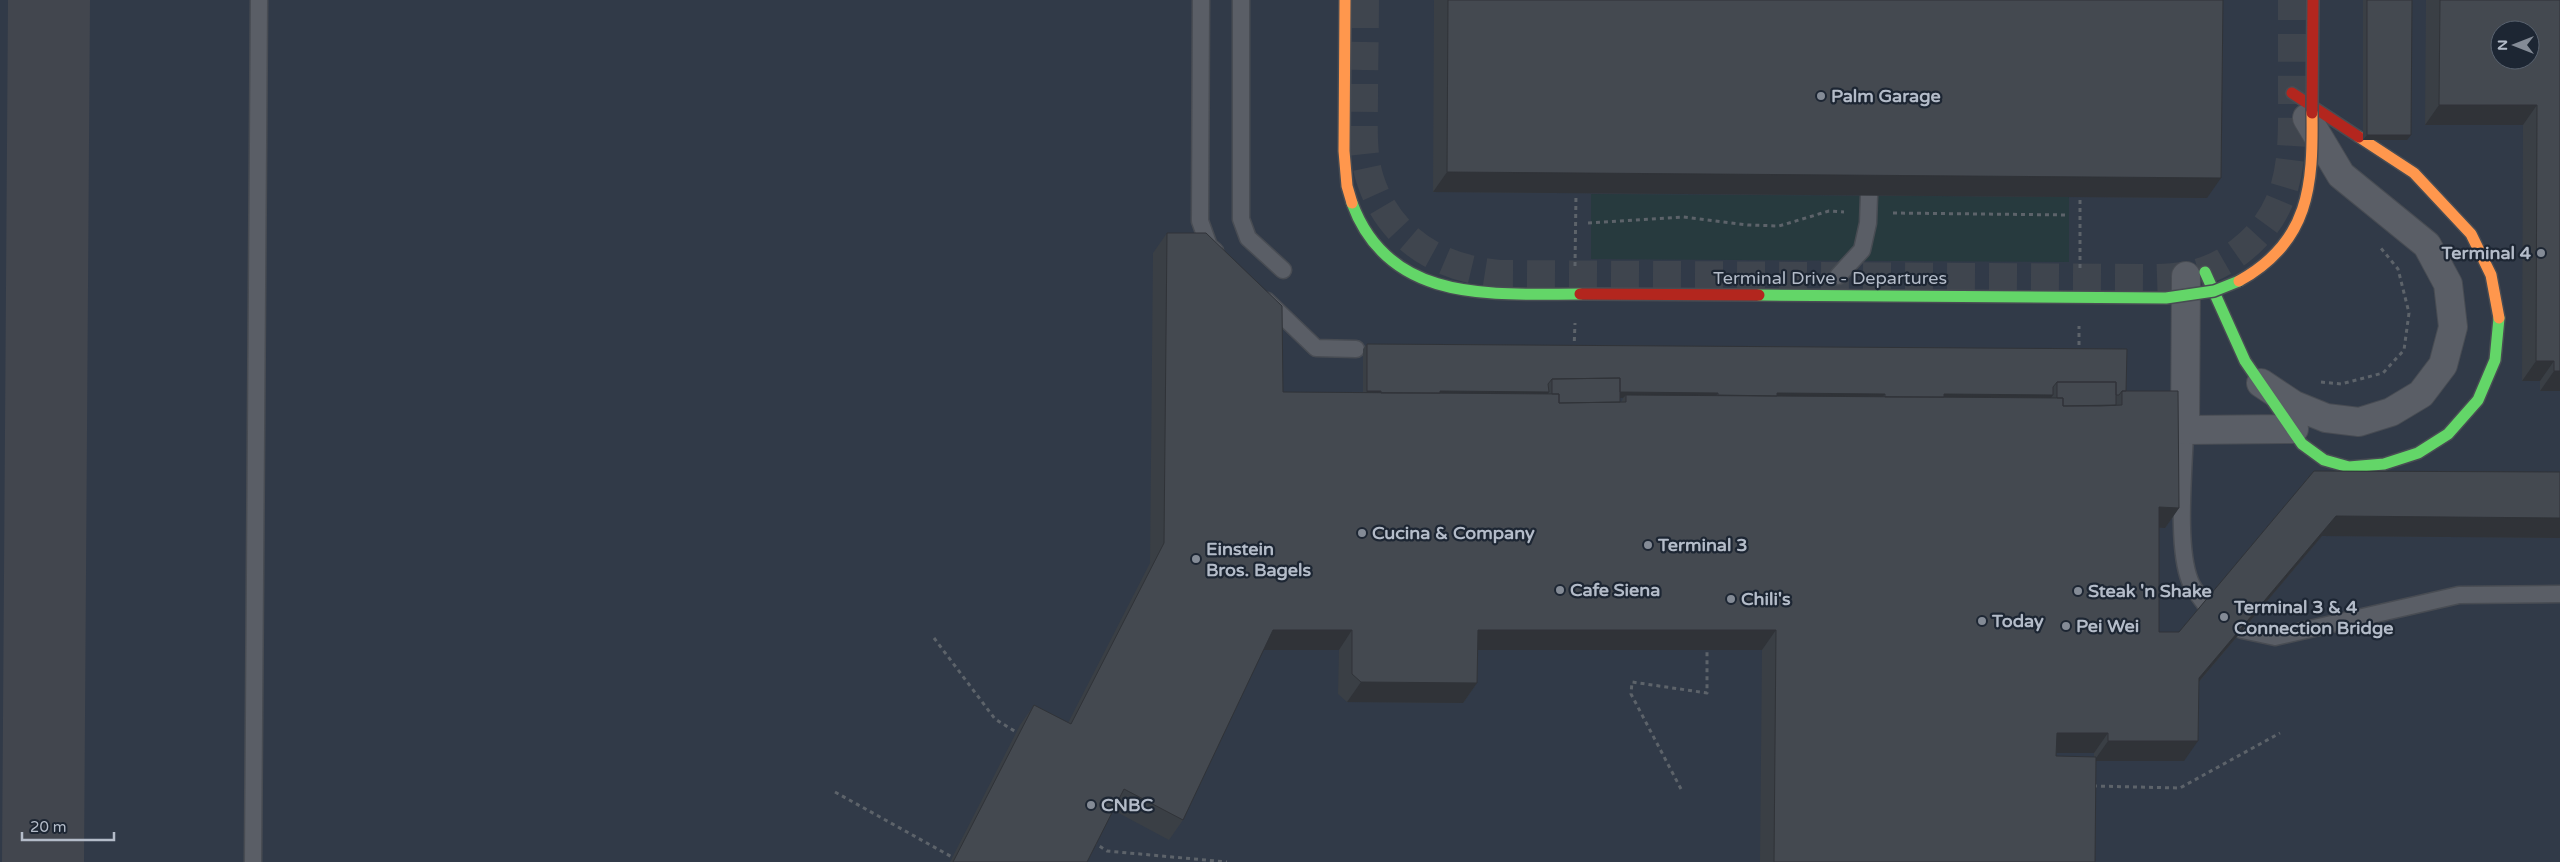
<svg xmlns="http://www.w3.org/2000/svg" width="2560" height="862" viewBox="0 0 2560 862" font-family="'Varela Round',sans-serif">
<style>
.airport{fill:#313a48;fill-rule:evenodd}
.green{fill:#273a3e}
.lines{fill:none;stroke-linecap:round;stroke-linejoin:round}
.taxiway{stroke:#42464e;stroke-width:82}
.secondary-tunnel{stroke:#3f454e;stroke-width:28;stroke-dasharray:28 14;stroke-linecap:butt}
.lane-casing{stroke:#484c53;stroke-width:19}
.street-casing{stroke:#484c53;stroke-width:30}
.fast-casing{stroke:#484c53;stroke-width:14}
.slow-casing{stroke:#484c53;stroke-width:14}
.jam-casing{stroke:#484c53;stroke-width:14}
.path{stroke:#5d636a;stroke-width:3;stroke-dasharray:4 4;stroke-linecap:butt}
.lane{stroke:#5a5e66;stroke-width:16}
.street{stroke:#5a5e66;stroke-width:28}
.fast{stroke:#63d668;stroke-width:11}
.slow{stroke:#ff974d;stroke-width:11}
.jam{stroke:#b3261e;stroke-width:11}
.fast-bridge-casing{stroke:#484c53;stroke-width:14;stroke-linecap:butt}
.slow-bridge-casing{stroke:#484c53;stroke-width:14;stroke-linecap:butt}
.jam-bridge-casing{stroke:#484c53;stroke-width:14;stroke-linecap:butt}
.path-bridge{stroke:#5d636a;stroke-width:3;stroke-dasharray:4 4;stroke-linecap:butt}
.fast-bridge{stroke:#63d668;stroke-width:11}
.slow-bridge{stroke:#ff974d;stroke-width:11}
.jam-bridge{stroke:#b3261e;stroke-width:11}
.wall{fill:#3a3f45;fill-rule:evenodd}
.shaded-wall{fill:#303338}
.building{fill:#444950;stroke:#303338;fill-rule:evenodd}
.poi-dot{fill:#848b96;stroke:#1d2633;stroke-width:2}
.labels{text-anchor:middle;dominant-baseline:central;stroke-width:4.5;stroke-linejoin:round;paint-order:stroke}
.poi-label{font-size:18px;font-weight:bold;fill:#b4bcc9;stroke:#1d2633;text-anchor:start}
.street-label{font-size:18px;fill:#b4bcc9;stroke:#1d2633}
</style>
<rect width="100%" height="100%" fill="#2a3038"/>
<path class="airport" d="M0,0H2560V862H0ZM2500,30H2530V60H2500Z"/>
<path class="green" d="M1591,194L2069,197V262L1591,259Z"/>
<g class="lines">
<path class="taxiway" d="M43,862L49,0"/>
<path class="secondary-tunnel" d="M1365,0C1365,33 1364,66 1364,99C1364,126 1362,154 1370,179C1389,239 1440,269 1500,274L2155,278C2190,277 2212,272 2240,251C2295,208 2292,154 2292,92C2292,61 2292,31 2292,0"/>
<defs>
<path id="lane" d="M1201,0L1200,221L1209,246L1215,251
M1241,0V219L1248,238L1283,270
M1838,276L1862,250L1868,223L1869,196
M1267,301L1316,348L1356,349
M2185,430C2184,470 2176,546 2190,581C2193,589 2200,597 2205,604
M2242,630L2275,637L2459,595L2560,594
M253,862L259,0"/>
<path id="street" d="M2186,276L2185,430L2294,429
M2261,383L2294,405L2326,418L2359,422L2391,412L2421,394L2443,365L2453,327L2448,284L2427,245L2341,175L2307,118"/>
<path id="fast" d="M2205,272L2245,361L2302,444L2324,460L2349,467L2384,464L2418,453L2448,434L2478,400L2495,360L2499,318"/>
<path id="slow" d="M2359,137L2414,173L2471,234L2491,275L2499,318"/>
<path id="jam" d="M2292,93L2359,137"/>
</defs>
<use href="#lane" class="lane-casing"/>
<use href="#street" class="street-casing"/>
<use href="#fast" class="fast-casing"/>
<use href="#slow" class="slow-casing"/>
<use href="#jam" class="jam-casing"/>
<path class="path" d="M1893,213L2068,215
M1588,223L1683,217L1748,225L1779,226L1829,211L1844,212
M2321,382L2341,384L2383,373L2404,350L2409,313L2398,269L2380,247
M934,638L995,719L1016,732
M2093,786L2180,788L2280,733
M1681,789L1631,694L1632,682L1707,693V650
M835,792L952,857
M1093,842L1107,851L1227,862"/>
<use href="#lane" class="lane"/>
<use href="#street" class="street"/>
<use href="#fast" class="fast"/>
<use href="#slow" class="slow"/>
<use href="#jam" class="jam"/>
<defs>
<path id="fast-bridge" d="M1352,203C1389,304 1492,294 1580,294
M1759,295L2166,298L2214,291L2239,281"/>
<path id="slow-bridge" d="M1345,0L1344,151L1347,186L1352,203
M2239,281C2310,242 2313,185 2312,113"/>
<path id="jam-bridge" d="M2312,113L2313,0
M1580,294L1759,295"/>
</defs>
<use href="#fast-bridge" class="fast-bridge-casing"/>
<use href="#slow-bridge" class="slow-bridge-casing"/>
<use href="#jam-bridge" class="jam-bridge-casing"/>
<path class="path-bridge" d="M1575,266L1576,194
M2080,268V197
M1574,349L1575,323
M2079,353V326"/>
<use href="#fast-bridge" class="fast-bridge"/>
<use href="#slow-bridge" class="slow-bridge"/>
<use href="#jam-bridge" class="jam-bridge"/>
</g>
<path class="wall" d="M1434,0H2223L2207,198L1433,192Z
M2363,0H2412L2407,140H2363Z
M2426,0H2560V391H2540V381H2522L2523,125H2425Z
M1167,233L1283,392L1363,393V349L1367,344L2127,349L2126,391L2179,508L2165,528H2159V632H2179L2314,471L2560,472V538L2322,536L2199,682L2184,761H2096L2095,862H1760L1762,650H1478L1477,683L1463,703L1347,702L1338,694L1339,650H1263L1183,820L1169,840L1113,810L1087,862H950L1020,725L1034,705L1068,723L1150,563L1153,253ZM1620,398H1623L1621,402H1620ZM2056,753H2094V757L2056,756Z"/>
<path class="shaded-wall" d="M2439,105H2537L2523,125H2425Z
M2367,135H2411L2407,140H2363Z
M1447,172L2221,178L2207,198L1433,192Z
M2536,361H2554L2540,381H2522Z
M2554,371H2560V391H2540Z
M1367,391H1381L1377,396H1363Z
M1440,391L1549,392L1545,398L1436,397Z
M1616,392L1718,393L1714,399L1626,395L1623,398H1612Z
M1777,393L1885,394L1881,399H1773Z
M1944,394L2053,395L2049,401L1940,400Z
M2159,507L2179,508L2165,528L2145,527Z
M2336,516L2560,518V538L2322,536L2185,698L2199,678Z
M1273,630H1352L1339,650H1259Z
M1478,630H1776L1762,650H1464Z
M1361,682L1477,683L1463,703L1347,702Z
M2057,733H2108L2094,753H2043Z
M2108,741H2198L2184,761H2094Z"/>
<path class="building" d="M1448,0H2223L2221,178L1447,172Z
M2367,0H2412L2411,135H2367Z
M2440,0H2560V371H2554V361H2536L2537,105H2439ZM2500,30H2530V60H2500Z
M1167,233H1206L1282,306L1283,392L1559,394V403L1626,402V395L2063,398V406H2100L2122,405V391H2178L2179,508L2159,507V632H2179L2314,471L2560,472V518L2336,516L2199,678L2198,741H2108V733H2057L2056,756L2096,757L2095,862H1774L1776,630H1478L1477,683L1361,682L1352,674V630H1273L1183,820L1124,789L1087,862H953L1034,705L1071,724L1164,543Z
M1367,344L2127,349L2126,391H2122L2119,395H2116V382H2057L2053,387V395L1944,394V397H1885V394L1777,393V396L1718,395V393L1620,392V378L1552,379L1548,384L1549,392L1440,391V393H1381V391H1367Z
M1620,378V402L1559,403V394H1552V379Z
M2057,382H2116V405L2063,406V398H2057Z"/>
<g class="poi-dot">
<circle cx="1821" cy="96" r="5"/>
<circle cx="2541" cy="253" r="5"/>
<circle cx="1362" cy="533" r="5"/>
<circle cx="1648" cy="545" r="5"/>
<circle cx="1196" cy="559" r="5"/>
<circle cx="1560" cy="590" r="5"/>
<circle cx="2078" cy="591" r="5"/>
<circle cx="1731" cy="599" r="5"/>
<circle cx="2224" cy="617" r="5"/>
<circle cx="1982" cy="621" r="5"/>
<circle cx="2066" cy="626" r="5"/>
<circle cx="1091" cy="805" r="5"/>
</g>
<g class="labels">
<g class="poi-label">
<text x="1831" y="96">Palm Garage</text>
<text x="2531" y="253" text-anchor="end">Terminal 4</text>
<text x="1372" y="533">Cucina &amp; Company</text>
<text x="1658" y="545">Terminal 3</text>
<text x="1206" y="549">Einstein<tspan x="1206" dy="21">Bros. Bagels</tspan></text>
<text x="1570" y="590">Cafe Siena</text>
<text x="2088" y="591">Steak 'n Shake</text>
<text x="1741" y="599">Chili's</text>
<text x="2234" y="607">Terminal 3 &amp; 4<tspan x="2234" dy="21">Connection Bridge</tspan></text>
<text x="1992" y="621">Today</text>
<text x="2076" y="626">Pei Wei</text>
<text x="1101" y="805">CNBC</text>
</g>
<g class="street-label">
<text x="1830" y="278">Terminal Drive - Departures</text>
</g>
</g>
<g transform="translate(2515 45) rotate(270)"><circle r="24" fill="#1d2633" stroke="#59626f"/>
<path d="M0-4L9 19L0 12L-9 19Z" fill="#848b96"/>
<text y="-8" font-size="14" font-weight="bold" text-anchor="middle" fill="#b4bcc9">N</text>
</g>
<path d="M22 832v8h92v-8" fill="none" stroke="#b4bcc9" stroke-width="2.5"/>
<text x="30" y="832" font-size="15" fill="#b4bcc9" stroke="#1d2633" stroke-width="4" paint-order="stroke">20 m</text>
</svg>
